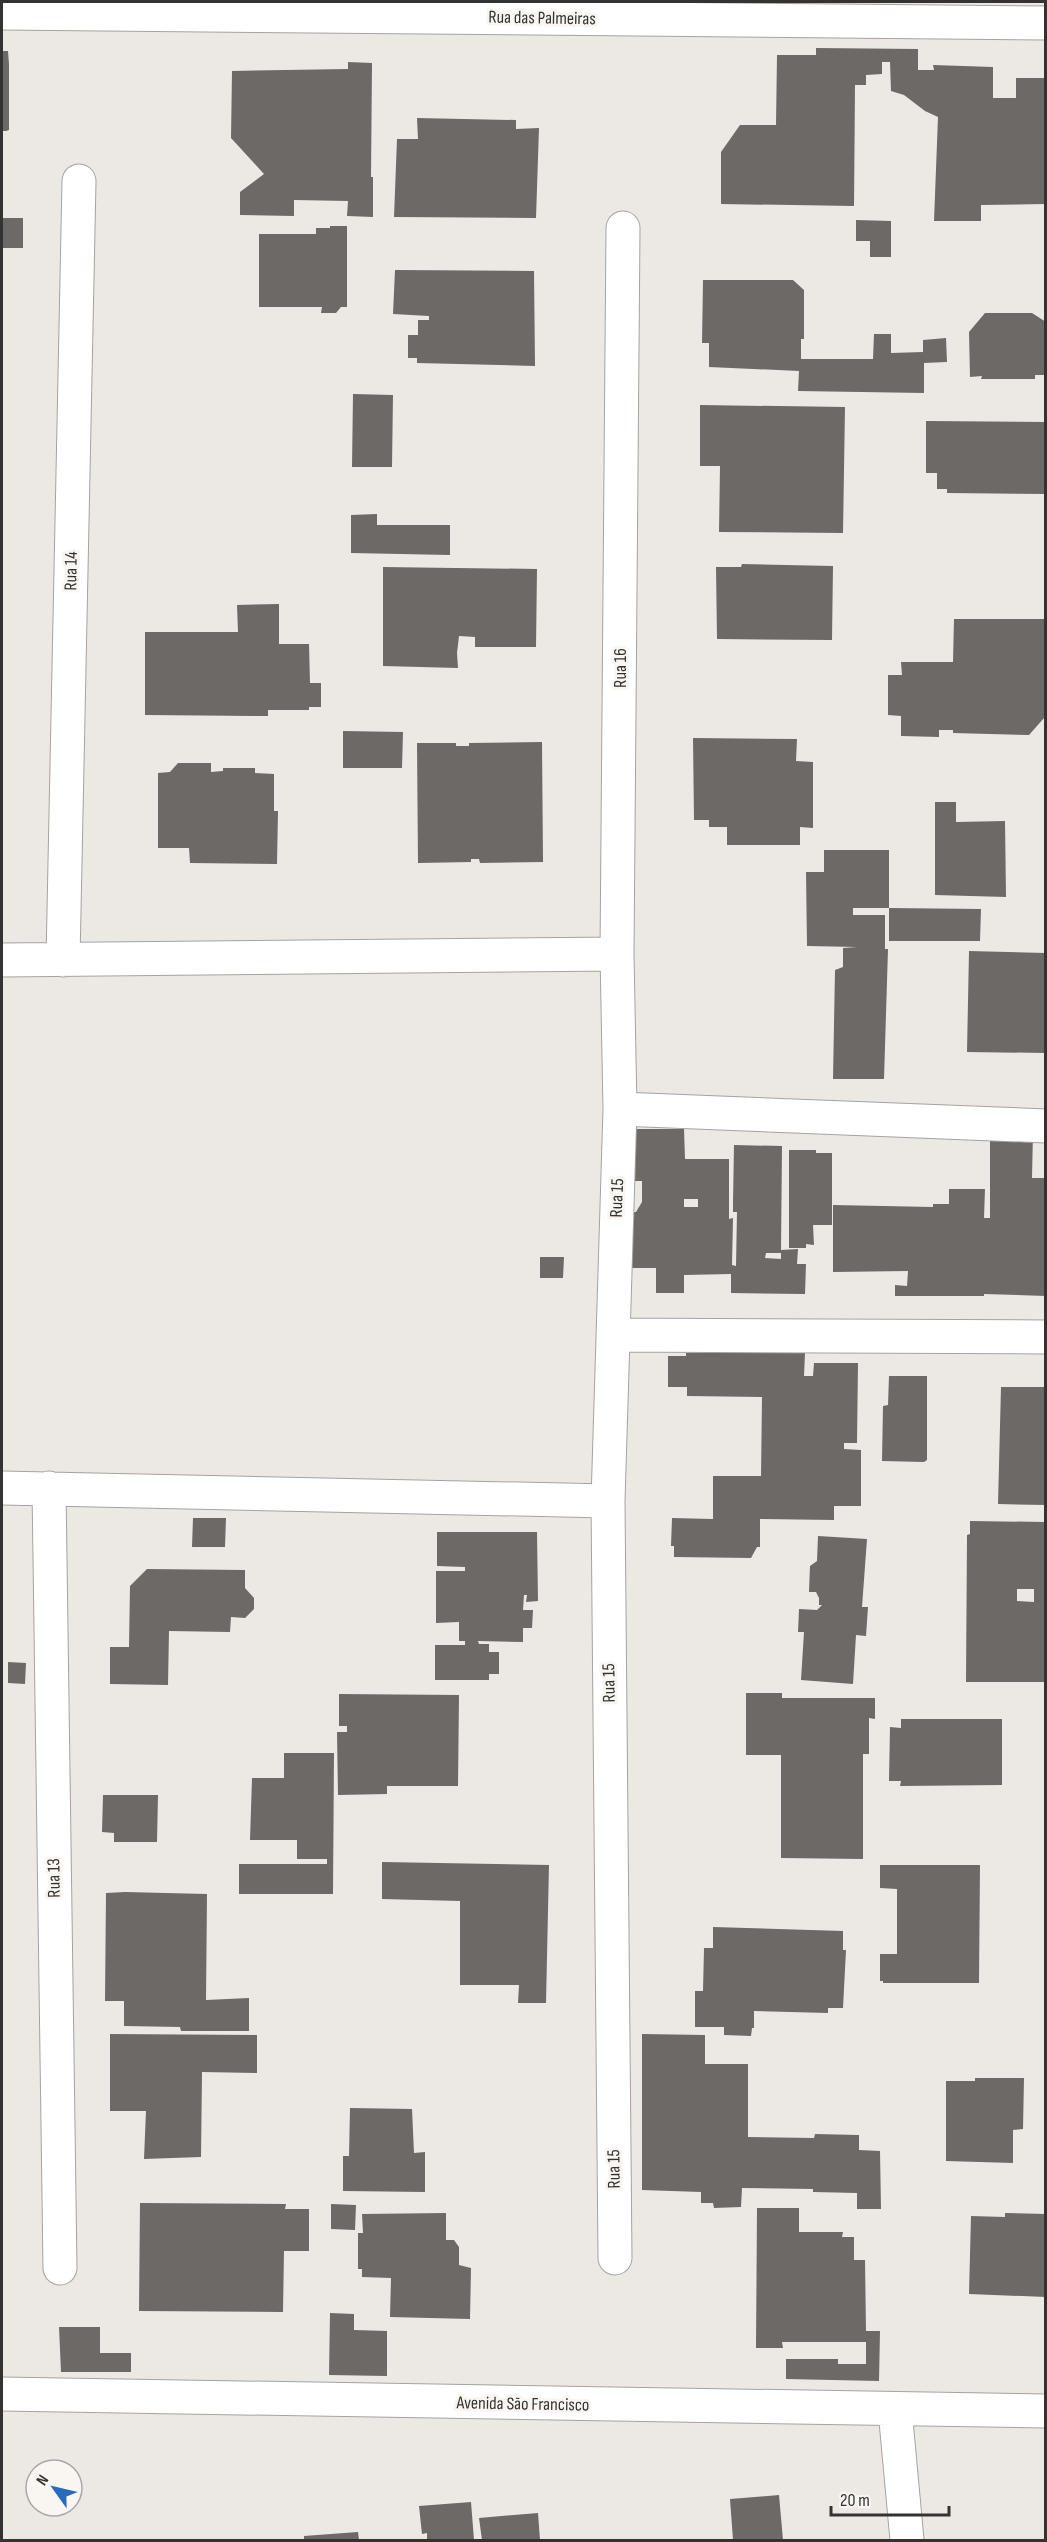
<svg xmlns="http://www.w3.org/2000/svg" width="1047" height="2542" viewBox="0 0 1047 2542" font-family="'Sofia Sans Condensed',sans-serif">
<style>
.building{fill:#6c6966;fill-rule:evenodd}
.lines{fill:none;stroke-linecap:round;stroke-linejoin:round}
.street-casing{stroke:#a6a39f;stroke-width:35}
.secondary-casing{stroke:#a6a39f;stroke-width:35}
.street{stroke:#fff;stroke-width:33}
.secondary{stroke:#fff;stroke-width:33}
.labels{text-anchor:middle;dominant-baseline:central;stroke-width:6;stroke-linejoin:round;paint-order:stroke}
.street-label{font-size:18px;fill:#343332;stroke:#f9f6f2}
</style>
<rect width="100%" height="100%" fill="#ece9e5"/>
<path class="building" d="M816,48L918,49V70H934L933,65L993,67V98H1016V78H1046V204L981,205V221H934L938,117L925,111L904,95L891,91L890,62H882V74L866,75V85H855L854,206L721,204V152L740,125H776L777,55H816Z
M2,51H8L9,64V130L6,131H2Z
M348,62L372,63L371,177H373V217L347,216L348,201L294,200V216L240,215V192L264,174L231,138L232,71L348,69Z
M417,118L516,120V129L539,128L536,218L394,217L397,139H418Z
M2,218H23V248H2Z
M856,220L891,221V257H870V241H856Z
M330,226H347V307H341L336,313H321L322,307H259V234H316V228H330Z
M395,270L534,271L535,366L417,363V358H408V335H418V320H429V316L393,314Z
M703,280H793L804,290V339H801V359H873L874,334H891V353L923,352V340L946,338L947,362L924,363V393L798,391L799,371L709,367V343H702Z
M985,313H1032L1046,322V375H1035V379H981L982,376L970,377L969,332Z
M353,394L393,395L392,467H352Z
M700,405L845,407L843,533L719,532L720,466H700Z
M926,421L1046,422V494L947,493V489H937V473H926Z
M377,514V525H450V555L351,553V515Z
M742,564L833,566L832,640L717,639L716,567H741Z
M383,567L537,569L536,647H475V637L459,636L457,653L458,668L383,666Z
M279,604V644H309L310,683H321V707H309V710H268V716L145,715V632H238L237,605Z
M954,619H1044V718L1029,735L953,733V730H939V737L901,736V716L888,715V675H902L901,662H953Z
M343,731L403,732L402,768H343Z
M693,738L797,739L796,761L813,762V828L800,827V845H727V827H709V820H694Z
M542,742L543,862L480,863L479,859H471V862L418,863L417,743H456V746H469V743Z
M178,763H211V772L223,771V768H255V773L274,774V811H278L277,864L190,863L189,848H158V773L170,772Z
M935,802H956V822L1005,821L1006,897L935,895Z
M824,850H889V908L981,909L980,941H889V908H853V915H885V949H888L884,1079H833L835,970L843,967V948L857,947L807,946L806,872H824Z
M969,951L1046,953V1053L967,1052Z
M635,1129H684L685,1159H729V1219L733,1218L732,1265L736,1266L737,1212H733V1203L734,1145L782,1146L781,1250L798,1249L797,1264H806L805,1294L731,1293V1274L684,1275V1293H656V1268H632L633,1212H636L642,1202V1181H634ZM684,1199H698V1207H684ZM766,1253H781V1259L765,1258Z
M1033,1132L1032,1178H1046V1296L984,1294V1296H895V1285L907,1286L908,1271L833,1272V1205L933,1207V1204H949V1189H985L984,1218H990V1135Z
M789,1150H816V1153H832V1225H813L814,1245L806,1244V1248H789Z
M540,1257H564L563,1278H540Z
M686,1353H805L804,1376H813L814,1363H858L857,1443H844V1449L861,1450V1506H834V1520L760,1519V1547H757L751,1558L674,1557V1546H671L672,1518L713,1519V1476H761L762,1397L687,1396V1387H668V1356H686Z
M889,1376H927V1460L924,1462L882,1461L883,1406L888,1405Z
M1001,1387H1046V1505L998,1504Z
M193,1518H226L225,1547H192Z
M970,1521L1046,1522V1682H966L967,1535L970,1534ZM1017,1589H1034V1602L1017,1601Z
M437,1532H537L538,1601L526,1602L527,1595H524L523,1610H533L532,1628H523V1642L478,1641L479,1644H489V1652H499V1674H489V1680H435V1645H465V1641H459V1622L436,1623V1571H465V1567L437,1566Z
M818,1536L867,1539L862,1607H868L866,1636L856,1635L853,1684L801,1680L804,1632H798L799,1609L817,1610L822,1605H819V1598L816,1592H809L810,1566L817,1561Z
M147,1569L245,1570V1588L254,1598V1609L245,1618L231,1617L230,1632L169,1631L168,1685L110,1684V1647H129L130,1586Z
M8,1662L26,1663L25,1684L8,1683Z
M746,1693H782V1698H875V1719L869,1718V1754H863V1859L781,1858V1755H746Z
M339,1694L459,1695L458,1786H387V1794L338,1795L337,1732H347V1726H339Z
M901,1719H1002V1785L900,1786L901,1781H889L890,1727L901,1728Z
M284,1753H334L333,1894H239V1864H327V1859H297V1840H250L252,1778H284Z
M103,1795H158L157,1842H114V1833L102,1832Z
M382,1862L549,1865L546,2003H518L519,1985H460V1901L382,1899Z
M880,1865H980L979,1983H883V1981H880V1954H897V1889L880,1888Z
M125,1892L207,1894L206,2000L249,1998V2031H181L180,2027L124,2026V2001H105L106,1893Z
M713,1927L843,1931V1950H846L843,2008H828V2013L754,2011V2028H752L751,2036L724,2035V2027H695V1991H703L704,1948H713Z
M110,2034L257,2035V2073L202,2072L201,2157L144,2159L146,2111H110Z
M642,2034L705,2035V2064H748V2137L814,2138L815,2134L859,2135V2150L880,2151L881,2209H857V2193L813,2192V2189L742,2188L741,2207L714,2208L713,2203H701V2192L642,2190Z
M975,2078H1024L1023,2129L1013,2130V2163L946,2161V2081H975Z
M350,2108L412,2109L414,2153L425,2152V2192L343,2191V2156H349Z
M140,2203L286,2204L285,2209H309V2251H284L283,2312L139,2311Z
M331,2204L356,2205L355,2230L331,2229Z
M757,2208H799V2232H843L842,2237H854V2260H865L866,2331H880L879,2381L786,2379V2359H838V2364H866V2342H782L783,2348H756Z
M446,2213V2240H454L459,2247V2265L471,2268L470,2319L390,2317L391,2278L362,2277V2269H358V2233H363L362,2214Z
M1005,2213L1046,2214V2297L969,2294L971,2216L1005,2217Z
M330,2313L354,2314V2330L387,2331V2376L329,2375Z
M59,2327H100V2353H131V2372H61Z
M779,2495L783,2540H733L730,2499Z
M471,2502L474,2540H427V2533L422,2534L419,2506Z
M538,2513L540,2540H482L479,2518Z
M358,2532L359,2540H304V2536Z"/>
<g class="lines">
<defs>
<path id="street" d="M2,13L1046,23
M2,960L617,954
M63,960L79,181
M620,1109L1046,1126
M614,1335L1046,1337
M2,1488L608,1501
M49,1488L60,2268
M615,2258L608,1501L620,1109L617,954L623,228"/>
<path id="secondary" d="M2,2394L1046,2411
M895,2410L907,2540"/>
</defs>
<use href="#street" class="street-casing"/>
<use href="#secondary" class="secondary-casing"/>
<use href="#street" class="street"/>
<use href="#secondary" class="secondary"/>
</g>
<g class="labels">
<g class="street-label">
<text transform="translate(542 18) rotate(1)">Rua das Palmeiras</text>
<text transform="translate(71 571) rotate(-89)">Rua 14</text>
<text transform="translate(620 668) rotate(-90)">Rua 16</text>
<text transform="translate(617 1198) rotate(-88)">Rua 15</text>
<text transform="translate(609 1683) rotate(-91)">Rua 15</text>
<text transform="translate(54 1878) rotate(-91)">Rua 13</text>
<text transform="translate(614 2169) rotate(-91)">Rua 15</text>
<text transform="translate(523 2404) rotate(1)">Avenida São Francisco</text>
</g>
</g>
<rect width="1047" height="2542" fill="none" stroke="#343332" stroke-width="6"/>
<g transform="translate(54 2488) rotate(304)"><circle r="28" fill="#f9f6f2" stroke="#aaa8a5" stroke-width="1.5"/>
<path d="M0-4.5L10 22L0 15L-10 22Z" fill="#286bbc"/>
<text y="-9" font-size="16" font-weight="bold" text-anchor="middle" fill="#343332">N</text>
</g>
<path d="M831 2506v9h118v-9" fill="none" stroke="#343332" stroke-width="3"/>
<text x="840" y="2506" font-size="18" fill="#343332" stroke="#f9f6f2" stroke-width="4.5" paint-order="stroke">20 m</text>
</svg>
